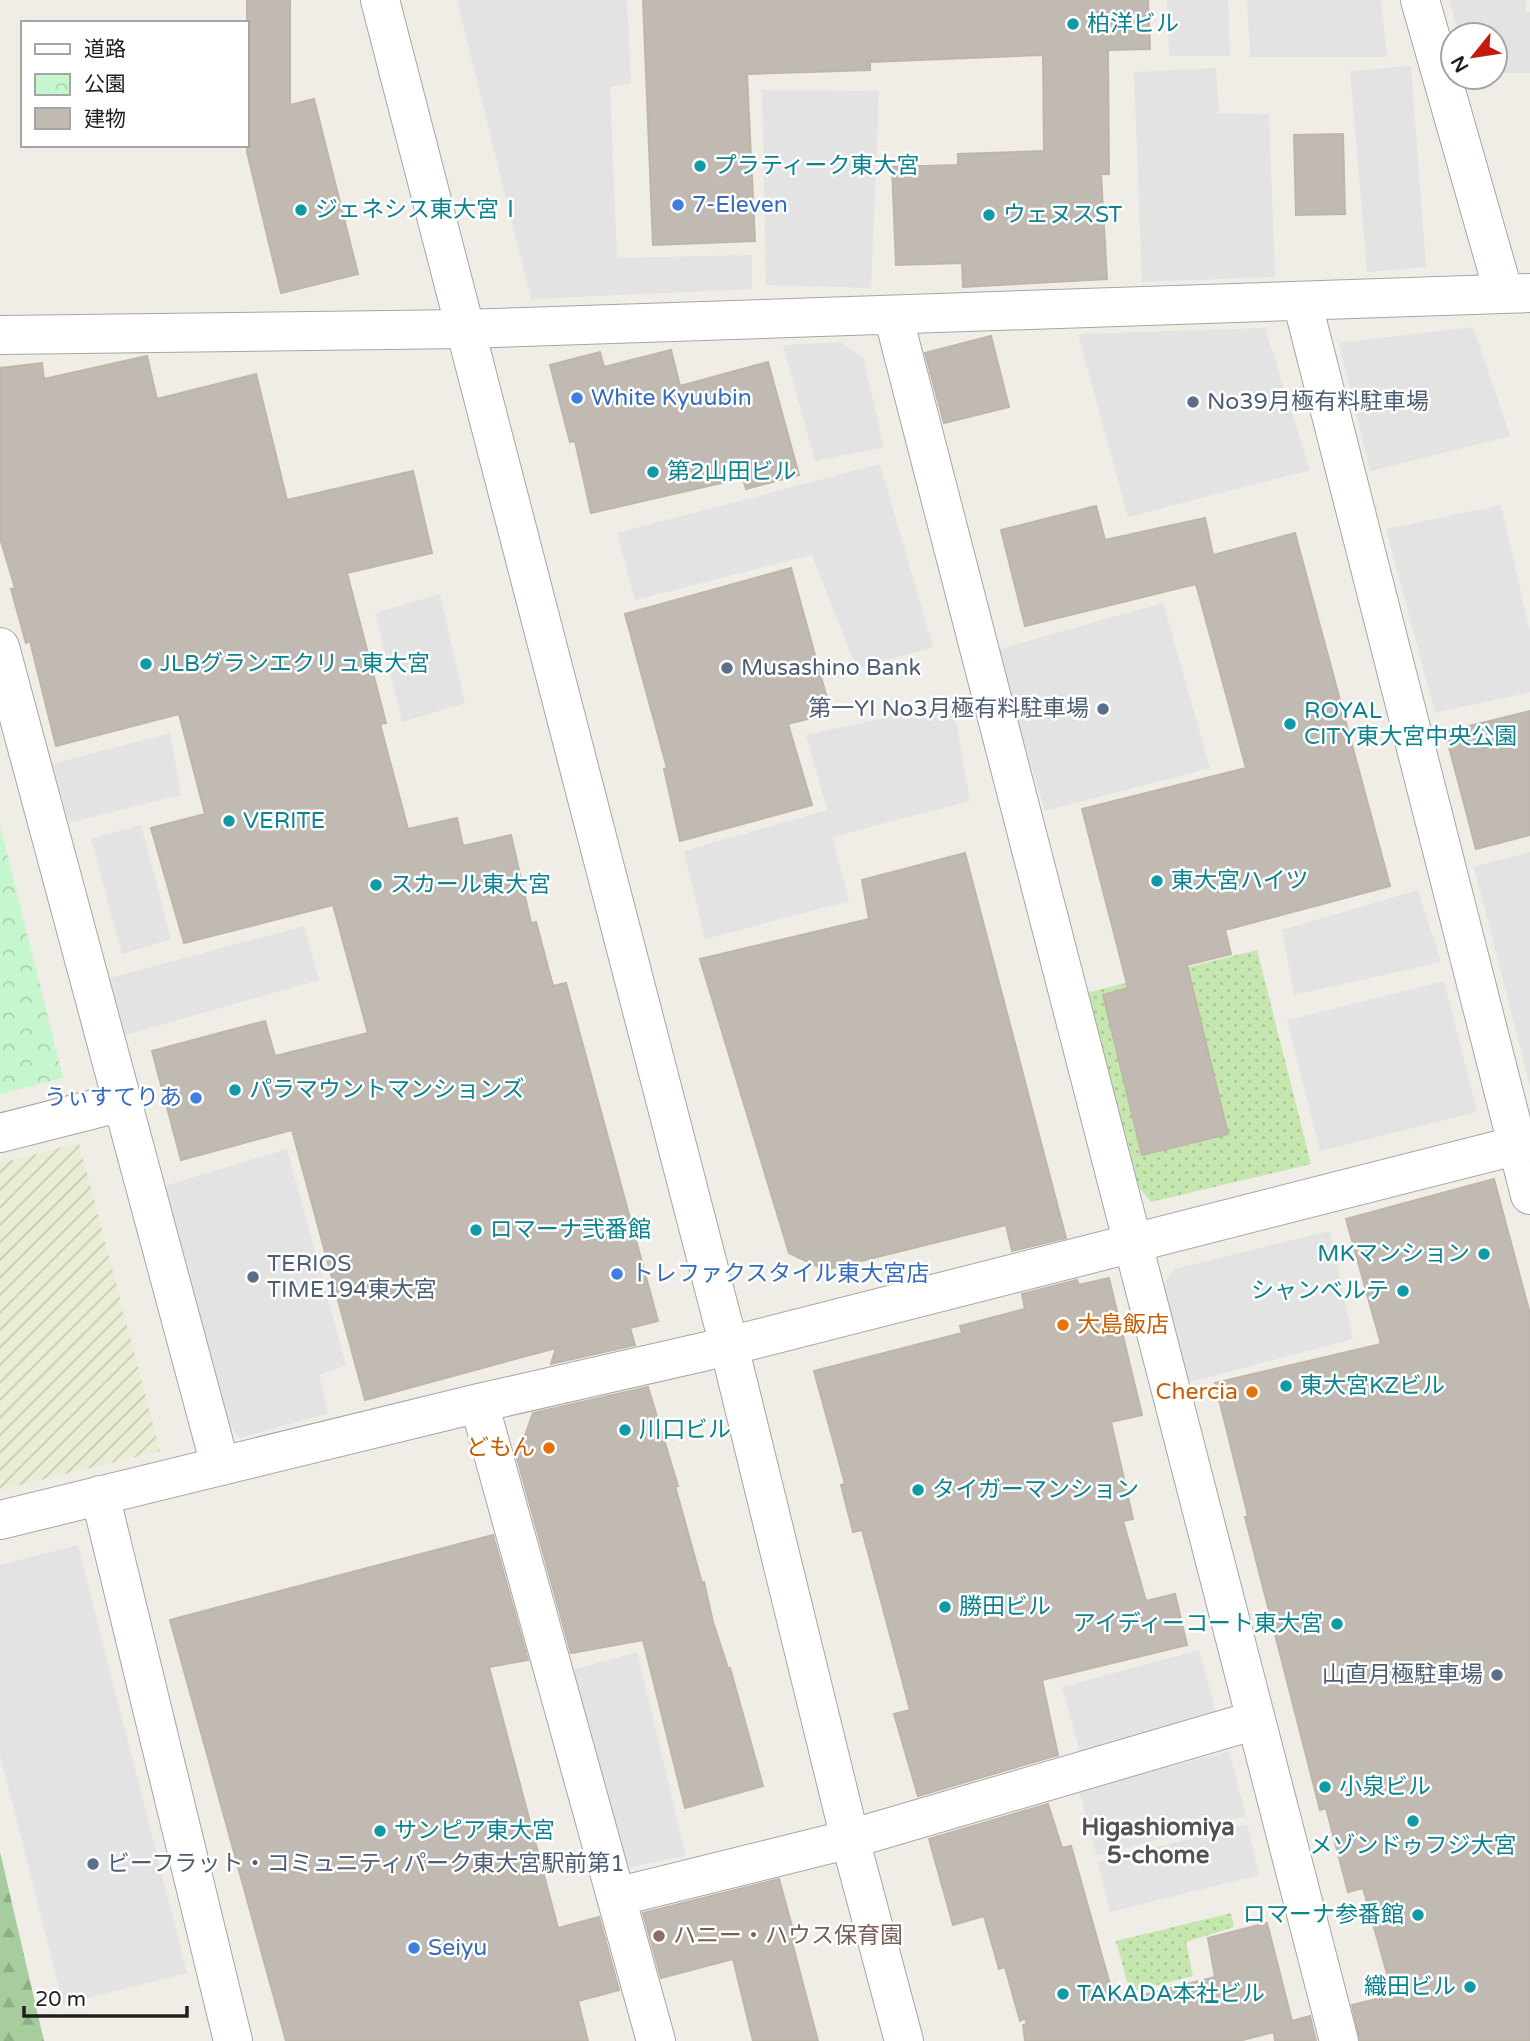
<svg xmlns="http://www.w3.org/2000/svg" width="1530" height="2041" viewBox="0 0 1530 2041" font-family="'Varela Round','Noto Sans JP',sans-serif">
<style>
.farmland{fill:url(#farmland-furrows)}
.forest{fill:url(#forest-firs)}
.park{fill:url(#park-crowns)}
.garden{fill:url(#garden-dots)}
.parking{fill:#e3e3e3}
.building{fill:#c0bab3;stroke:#c0b5a9;stroke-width:2}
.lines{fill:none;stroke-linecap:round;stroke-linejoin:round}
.minor-casing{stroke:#a6a6a6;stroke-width:40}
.tertiary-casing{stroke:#a6a6a6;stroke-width:40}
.minor{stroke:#fff;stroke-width:38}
.tertiary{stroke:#fff;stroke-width:38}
.culture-dot{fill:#0f9aa8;stroke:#fff;stroke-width:2.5}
.shop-dot{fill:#3f7fe0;stroke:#fff;stroke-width:2.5}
.service-dot{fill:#5c6f8a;stroke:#fff;stroke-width:2.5}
.food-dot{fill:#e8710a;stroke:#fff;stroke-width:2.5}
.education-dot{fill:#8d6e63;stroke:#fff;stroke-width:2.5}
.labels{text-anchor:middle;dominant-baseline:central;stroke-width:5;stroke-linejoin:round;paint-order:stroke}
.culture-label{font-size:23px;fill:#0d838f;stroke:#fff;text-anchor:start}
.shop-label{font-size:23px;fill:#366cbe;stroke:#fff;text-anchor:start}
.service-label{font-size:23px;fill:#4e5e75;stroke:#fff;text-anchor:start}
.food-label{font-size:23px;fill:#c56008;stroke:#fff;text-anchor:end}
.education-label{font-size:23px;fill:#785e54;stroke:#fff;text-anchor:start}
.neighbourhood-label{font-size:24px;font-weight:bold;fill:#525252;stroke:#fff}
</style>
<defs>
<pattern id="farmland-furrows" width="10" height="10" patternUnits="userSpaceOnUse" patternTransform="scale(1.75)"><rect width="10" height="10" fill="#e9edd3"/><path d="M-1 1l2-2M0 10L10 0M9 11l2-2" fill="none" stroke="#c7cbb5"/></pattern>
<pattern id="forest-firs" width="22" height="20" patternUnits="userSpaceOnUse" patternTransform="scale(1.75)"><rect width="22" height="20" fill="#a7cc9d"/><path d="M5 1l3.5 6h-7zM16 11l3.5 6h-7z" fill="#8faf87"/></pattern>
<pattern id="park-crowns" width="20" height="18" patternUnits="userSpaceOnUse" patternTransform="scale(1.75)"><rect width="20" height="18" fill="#c6f6ce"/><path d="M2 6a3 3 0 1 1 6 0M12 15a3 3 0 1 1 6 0" fill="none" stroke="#aad2b0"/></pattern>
<pattern id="garden-dots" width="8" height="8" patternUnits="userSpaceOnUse" patternTransform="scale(1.75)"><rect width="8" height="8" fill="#c6e6af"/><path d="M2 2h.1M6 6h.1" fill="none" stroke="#aac596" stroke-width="1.8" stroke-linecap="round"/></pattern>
</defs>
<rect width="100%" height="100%" fill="#efede6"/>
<path class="farmland" d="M79,1143L160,1451L0,1490V1163Z"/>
<path class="forest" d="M0,1852L44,2041H0Z"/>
<path class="park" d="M0,825L63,1078L0,1094Z"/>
<path class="garden" d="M1257,950L1311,1164L1151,1202L1139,1188L1082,994Z
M1231,1913L1234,1927L1186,1942L1193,1976L1130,1992L1116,1941Z"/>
<path class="parking" d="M457,0H627L631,83L610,87L617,258L752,255V289L531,299Z
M1167,0H1228L1230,56H1169Z
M1247,0H1381L1387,57H1250Z
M1449,0H1526V11L1530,12V73H1495V35H1459Z
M1411,66L1426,267L1367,272L1350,71Z
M1216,68L1219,113L1269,114L1275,277L1142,282L1134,72Z
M762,90L879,91L871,288L766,285Z
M1473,327L1510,436L1370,471L1339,343Z
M1265,328L1310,470L1128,517L1078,334Z
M841,342L863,358L884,447L815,461L783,345Z
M880,464L933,647L857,669L812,555L635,600L617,533Z
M1501,505L1530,632V692L1435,713L1386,529Z
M440,594L465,703L402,722L375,613Z
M1163,603L1210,768L1045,811L996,650Z
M953,703L970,801L832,837L849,901L705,939L684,851L827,810L806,735Z
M170,733L181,795L69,823L52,764Z
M141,825L171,939L122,954L91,839Z
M1530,852V1086L1474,867Z
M1418,890L1441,962L1294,995L1282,930Z
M304,926L319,980L125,1035L110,978Z
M1444,981L1477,1112L1320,1151L1287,1020Z
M287,1149L346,1365L319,1375L328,1413L240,1438L223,1418L158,1188Z
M1330,1231L1353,1339L1186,1383L1161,1288L1174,1269Z
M78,1545L187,1973L63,2004L0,1755V1565Z
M1199,1650L1218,1720L1081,1756L1062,1687Z
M637,1652L686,1856L621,1869L569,1671Z
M1229,1751L1246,1816L1097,1856L1079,1791Z
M1247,1824L1259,1875L1110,1912L1098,1862Z"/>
<path class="building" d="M247,0H290V105L314,99L358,274L281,293L247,152Z
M643,0H1148L1150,49L1108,50L1109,174H1101L1107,279L963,287L962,263L896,265L892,167L958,165V154L1044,151L1043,55L870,62V70L747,74L755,241L653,245Z
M1343,134L1345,214L1296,215L1294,135Z
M991,336L1009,407L944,423L925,353Z
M671,350L680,386L768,362L799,475L746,489L743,478L591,513L575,441L570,442L550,365L600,352L604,367Z
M147,356L157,399L256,374L287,500L413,471L432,553L347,573L386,723L380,724L408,829L457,818L463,846L511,835L531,923L536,922L553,986L566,983L658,1321L630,1328L635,1345L551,1364L556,1348L365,1400L292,1130L181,1160L152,1051L265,1021L275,1056L368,1033L333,905L184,943L151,828L205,814L179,714L56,746L30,641L26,643L11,589L15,588L0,538V368L42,363L44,379Z
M1096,506L1105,540L1205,518L1213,555L1295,533L1390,886L1225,930L1231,954L1187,965L1228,1134L1142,1155L1103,995L1128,988L1082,809L1246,768L1196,584L1025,626L1001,530Z
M791,568L831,713L788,724L812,805L680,841L664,769L667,768L625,614Z
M1530,711V835L1476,849L1445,732Z
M965,853L1066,1238L1012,1251L1006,1225L825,1270L789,1253L700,959L869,919L862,880Z
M1494,1179L1530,1314V2041H1360L1352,2005L1393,1995L1363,1888L1348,1892L1326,1808L1320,1810L1245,1517L1248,1516L1215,1383L1381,1344L1346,1219Z
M1109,1278L1142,1415L1111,1422L1133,1519L1123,1521L1146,1601L1175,1594L1187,1645L1042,1680L1058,1755L918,1796L894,1714L910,1710L862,1530L853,1532L841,1485L845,1484L814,1371L962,1333L960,1326L1025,1309L1022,1294L1077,1280L1079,1285Z
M648,1387L678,1486H675L702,1583L704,1582L713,1622L728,1668H730L763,1786L685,1808L643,1640L571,1653L517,1458L533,1413Z
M493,1535L528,1660L489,1667L558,1928L599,1917L619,1990L578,2001L588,2041H286L170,1620Z
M1048,1804L1062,1848L1071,1846L1115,2002L1215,1977L1208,1938L1267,1923L1292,2021L1310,2016L1316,2041H1275L1274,2032L1239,2041H1025L1023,2025L1027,2024L1025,2018L1020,2021L1005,1967L999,1969L984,1916L953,1925L929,1839Z
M779,1879L796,1941L792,1942L818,2041H753L733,1959L661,1978L643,1913Z"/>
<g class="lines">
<defs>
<path id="minor" d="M1420,0L1504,294
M1302,301L1530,1195
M893,315L1339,2041
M0,335L465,329L1530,293
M0,647L220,1465
M0,1133L122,1102
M479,1403L656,2041
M100,1495L233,2041
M0,1520L479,1403L729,1346L1530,1142
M616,1897L850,1839L1256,1720"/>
<path id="tertiary" d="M380,0L729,1346L850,1839L904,2041"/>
</defs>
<use href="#minor" class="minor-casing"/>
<use href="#tertiary" class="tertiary-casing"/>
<use href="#minor" class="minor"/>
<use href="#tertiary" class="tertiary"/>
</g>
<g class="culture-dot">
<circle cx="1073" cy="24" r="7"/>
<circle cx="700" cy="166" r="7"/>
<circle cx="301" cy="210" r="7"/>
<circle cx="989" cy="215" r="7"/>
<circle cx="653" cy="472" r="7"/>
<circle cx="146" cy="664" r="7"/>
<circle cx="1290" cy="724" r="7"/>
<circle cx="229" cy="821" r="7"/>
<circle cx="1157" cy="881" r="7"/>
<circle cx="376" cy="885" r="7"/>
<circle cx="235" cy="1090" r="7"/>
<circle cx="476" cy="1230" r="7"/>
<circle cx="1484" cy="1254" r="7"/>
<circle cx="1403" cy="1291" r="7"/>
<circle cx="1286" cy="1386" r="7"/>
<circle cx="625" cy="1430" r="7"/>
<circle cx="918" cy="1490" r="7"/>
<circle cx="945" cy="1607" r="7"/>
<circle cx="1337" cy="1624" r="7"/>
<circle cx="1325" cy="1787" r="7"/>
<circle cx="1413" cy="1821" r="7"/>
<circle cx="380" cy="1831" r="7"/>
<circle cx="1418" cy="1915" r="7"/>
<circle cx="1470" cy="1987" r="7"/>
<circle cx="1063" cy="1994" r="7"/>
</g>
<g class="shop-dot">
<circle cx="678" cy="205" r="7"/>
<circle cx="577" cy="398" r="7"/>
<circle cx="196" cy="1098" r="7"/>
<circle cx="617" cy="1274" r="7"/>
<circle cx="414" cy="1948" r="7"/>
</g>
<g class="service-dot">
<circle cx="1193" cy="402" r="7"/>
<circle cx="727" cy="668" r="7"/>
<circle cx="1103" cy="709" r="7"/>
<circle cx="253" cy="1277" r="7"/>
<circle cx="1497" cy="1675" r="7"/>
<circle cx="93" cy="1864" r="7"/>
</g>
<g class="food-dot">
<circle cx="1063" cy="1325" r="7"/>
<circle cx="1252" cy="1392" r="7"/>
<circle cx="549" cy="1448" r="7"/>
</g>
<circle class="education-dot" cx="659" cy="1936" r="7"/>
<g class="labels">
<g class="culture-label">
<text x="1087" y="24">柏洋ビル</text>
<text x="714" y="166">プラティーク東大宮</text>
<text x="315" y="210">ジェネシス東大宮Ⅰ</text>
<text x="1003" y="215">ウェヌスST</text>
<text x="667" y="472">第2山田ビル</text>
<text x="160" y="664">JLBグランエクリュ東大宮</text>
<text x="1304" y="711">ROYAL<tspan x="1304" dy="26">CITY東大宮中央公園</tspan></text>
<text x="243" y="821">VERITE</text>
<text x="1171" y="881">東大宮ハイツ</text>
<text x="390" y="885">スカール東大宮</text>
<text x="249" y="1090">パラマウントマンションズ</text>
<text x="490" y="1230">ロマーナ弐番館</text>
<text x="1470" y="1254" text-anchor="end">MKマンション</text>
<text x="1389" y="1291" text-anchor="end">シャンベルテ</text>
<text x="1300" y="1386">東大宮KZビル</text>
<text x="639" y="1430">川口ビル</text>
<text x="932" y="1490">タイガーマンション</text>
<text x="959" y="1607">勝田ビル</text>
<text x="1323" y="1624" text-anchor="end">アイディーコート東大宮</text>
<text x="1339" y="1787">小泉ビル</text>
<text x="394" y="1831">サンピア東大宮</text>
<text x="1413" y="1846" text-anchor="middle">メゾンドゥフジ大宮</text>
<text x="1404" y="1915" text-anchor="end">ロマーナ参番館</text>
<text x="1456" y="1987" text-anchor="end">織田ビル</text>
<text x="1077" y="1994">TAKADA本社ビル</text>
</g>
<g class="shop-label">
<text x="692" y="205">7-Eleven</text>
<text x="591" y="398">White Kyuubin</text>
<text x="182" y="1098" text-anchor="end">うぃすてりあ</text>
<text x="631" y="1274">トレファクスタイル東大宮店</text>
<text x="428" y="1948">Seiyu</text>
</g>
<g class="service-label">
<text x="1207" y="402">No39月極有料駐車場</text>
<text x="741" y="668">Musashino Bank</text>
<text x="1089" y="709" text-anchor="end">第一YI No3月極有料駐車場</text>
<text x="267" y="1264">TERIOS<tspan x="267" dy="26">TIME194東大宮</tspan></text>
<text x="1483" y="1675" text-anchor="end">山直月極駐車場</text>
<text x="107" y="1864">ビーフラット・コミュニティパーク東大宮駅前第1</text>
</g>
<g class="food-label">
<text x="1077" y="1325" text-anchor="start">大島飯店</text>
<text x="1238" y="1392">Chercia</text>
<text x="535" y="1448">どもん</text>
</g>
<g class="education-label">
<text x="673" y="1936">ハニー・ハウス保育園</text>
</g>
<g class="neighbourhood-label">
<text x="1158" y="1827">Higashiomiya<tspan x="1158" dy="28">5-chome</tspan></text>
</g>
</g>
<rect x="21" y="21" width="228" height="126" fill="#ffffff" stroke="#a5a5a5" stroke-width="2"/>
<rect x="35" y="44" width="35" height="10" fill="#ffffff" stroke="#a5a5a5" stroke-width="2"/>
<text x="84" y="56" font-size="21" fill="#1f1f1f">道路</text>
<rect x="35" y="74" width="35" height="21" fill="url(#park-crowns)" stroke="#a5a5a5" stroke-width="2"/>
<text x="84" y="91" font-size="21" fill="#1f1f1f">公園</text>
<rect x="35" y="108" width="35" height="21" fill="#c0bab3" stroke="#a5a5a5" stroke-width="2"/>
<text x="84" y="126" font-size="21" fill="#1f1f1f">建物</text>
<g transform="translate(1474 56) rotate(240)"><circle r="33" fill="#ffffff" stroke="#a5a5a5" stroke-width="2"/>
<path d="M0-5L12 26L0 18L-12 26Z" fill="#c31a0c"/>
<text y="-10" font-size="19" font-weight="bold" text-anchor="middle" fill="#1f1f1f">N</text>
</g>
<path d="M24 2006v10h163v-10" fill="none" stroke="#1f1f1f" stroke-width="3.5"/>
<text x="35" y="2006" font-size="21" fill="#1f1f1f" stroke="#ffffff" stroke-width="5" paint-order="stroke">20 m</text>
</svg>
